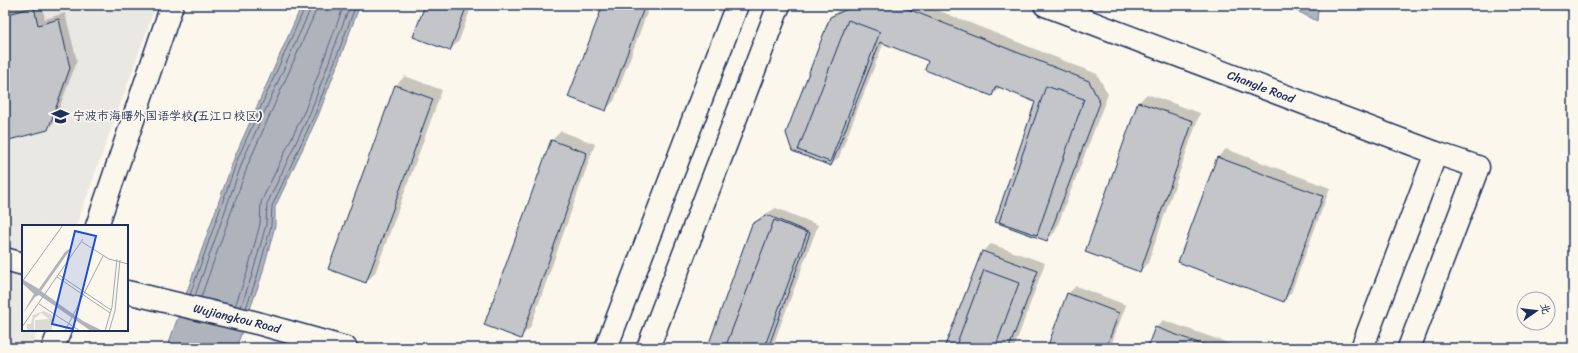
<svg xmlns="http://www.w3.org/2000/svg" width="1578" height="353" viewBox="0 0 1578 353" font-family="Sriracha,'LXGW WenKai TC',sans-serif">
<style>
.built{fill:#eae8e2}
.water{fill:#afb3bb;stroke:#747e96}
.shadow{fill:#0003}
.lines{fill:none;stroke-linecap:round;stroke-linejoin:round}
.shore{stroke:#566483;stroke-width:1}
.building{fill:#c3c5c9;stroke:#1b2f5e}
.street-casing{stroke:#1b2f5e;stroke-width:25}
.secondary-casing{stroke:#1b2f5e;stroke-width:25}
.street{stroke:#fbf7ec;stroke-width:22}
.secondary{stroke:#fbf7ec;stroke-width:22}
.labels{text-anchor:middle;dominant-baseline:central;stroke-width:3.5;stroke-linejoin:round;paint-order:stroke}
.street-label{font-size:12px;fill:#1b2f5e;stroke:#fbf7ec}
.poi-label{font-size:12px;fill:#1b2f5e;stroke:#fbf7ec;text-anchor:start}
.inset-road{fill:none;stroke:#a1a7b3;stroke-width:1}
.view{fill:#1d4ed8;fill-opacity:0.15;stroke:#1d4ed8;stroke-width:2}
.inset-edge{fill:none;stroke:#1b2f5e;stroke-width:2}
</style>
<rect width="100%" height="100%" fill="#fbf7ec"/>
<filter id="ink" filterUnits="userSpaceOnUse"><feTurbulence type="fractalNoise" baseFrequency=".025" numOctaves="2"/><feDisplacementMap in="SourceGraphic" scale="8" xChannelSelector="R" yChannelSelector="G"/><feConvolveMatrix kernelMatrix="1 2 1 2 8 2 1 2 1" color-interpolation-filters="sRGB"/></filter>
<g filter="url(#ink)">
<path class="built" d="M5,5H156L76,226H23V330H38L31,348H5Z"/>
<path class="water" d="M302,5H360L318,116L275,207V226L261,278L236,348H167L235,156Z
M1279,5H1314L1318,9L1317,21L1299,12Z"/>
<path class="shadow" d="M25,5H42L45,19L65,13L77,61L54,122L47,129L5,139V10Z
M426,5H472L459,41L450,50Z
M604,5H650L614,101L605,110Z
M848,5H925L1097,74L1108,94L1055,232L1047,240L1037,102L1001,87L992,95L929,60L884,42L839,157L831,165V17L839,9Z
M405,76L442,90L375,273L366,282L330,268L396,85Z
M1147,94L1200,113L1148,263L1140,271L1139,102Z
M561,131L595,144L530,328L520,337L486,325L552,140Z
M1226,149L1330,188L1291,293L1283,301L1179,262L1218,157Z
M776,208L818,225L772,348H711L753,224L762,216Z
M991,244L1045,263L1014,348H945L983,251Z
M1076,286L1126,305L1110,348H1048L1068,294Z
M1163,320L1242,348H1148L1156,328Z"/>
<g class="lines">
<path class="shore" d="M190,295L238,158L306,5
M195,296L243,160L310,10L311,5
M201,297L249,162L315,13L317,5
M235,306L247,273L260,224L261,202L305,110L344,5
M241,307L252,275L266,225L267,204L310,113L350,5
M246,308L257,277L271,226L272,206L315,114L356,5"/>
</g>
<path class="building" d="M425,5H467L450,51L413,37Z
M603,5H645L606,111L568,97Z
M856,5H898L1089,81L1100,103L1047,241L995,222L1035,102L996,86L992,96L925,70L928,61L880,42L831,166L792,151L786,133L830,17Z
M34,7L38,25L59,19L70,68L48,130L5,141V15Z
M848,20L880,32L830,162L798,150Z
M395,85L433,99L366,283L328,269Z
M1046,86L1084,99L1037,235L999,222Z
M1138,102L1193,121L1140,272L1085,252Z
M551,140L587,153L521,339L484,325Z
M1217,157L1323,196L1284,302L1178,262Z
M767,215L810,233L768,348H710L708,346L752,224Z
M774,220L807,233L764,348H725Z
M982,251L1038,271L1009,348H944Z
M984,270L1019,283L995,348H955Z
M1067,293L1119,313L1106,348H1047Z
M1155,327L1212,348H1147Z"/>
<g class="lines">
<defs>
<g id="street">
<path d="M97,226L172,5"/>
<path d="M5,259L23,264"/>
<path id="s1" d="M127,292L257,323L346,348"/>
<path d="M53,348L60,330"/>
<path d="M606,348L737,5"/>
<path d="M648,348L779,5"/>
</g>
<g id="secondary">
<path id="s2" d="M1045,5L1436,153L1478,167L1409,348"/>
<path d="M1362,348L1436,153"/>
</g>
</defs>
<use href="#street" class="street-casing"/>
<use href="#secondary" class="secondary-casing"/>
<use href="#street" class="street"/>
<use href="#secondary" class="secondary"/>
</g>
</g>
<defs>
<symbol id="school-bare" viewBox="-9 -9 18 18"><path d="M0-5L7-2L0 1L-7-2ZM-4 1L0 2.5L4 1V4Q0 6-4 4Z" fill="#1b2f5e" stroke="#fbf7ec" stroke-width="2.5" paint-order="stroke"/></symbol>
</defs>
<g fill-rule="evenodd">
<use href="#school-bare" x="48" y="104" width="25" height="25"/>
</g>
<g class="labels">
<g class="street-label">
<text stroke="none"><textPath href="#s2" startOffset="231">Changle Road</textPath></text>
<text stroke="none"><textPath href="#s1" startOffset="113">Wujiangkou Road</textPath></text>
</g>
<g class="poi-label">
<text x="73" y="116">宁波市海曙外国语学校(五江口校区)</text>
</g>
</g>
<g transform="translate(22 225)">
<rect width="106" height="106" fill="#fbf7ec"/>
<path d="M22,86L30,90V106H13V95L27,94L19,88L12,94V106H5V99H9L11,90Z" fill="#dadad7"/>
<path d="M50,22L19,66L61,96L81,106H69L17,70L13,72L1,88L12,69L0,58V54L17,64L43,27Z" fill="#afb3bb"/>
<path class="inset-road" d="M60,17L87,34L106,39M37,50L89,85M35,52L88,88M0,57L41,0M17,79L58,106M0,102L61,14M43,106L81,31M83,106L90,82L95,34M87,106L93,86L98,35"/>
<path class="view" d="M53,6L74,11L51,104L30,99Z"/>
<rect width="106" height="106" class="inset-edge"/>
</g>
<rect width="1578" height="353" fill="none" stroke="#fbf7ec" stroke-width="20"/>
<rect x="10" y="10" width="1558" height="333" fill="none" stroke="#1b2f5e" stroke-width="1.5" filter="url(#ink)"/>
<g transform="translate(1536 311) rotate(76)"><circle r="19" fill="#fbf7ec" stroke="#a1a7b3"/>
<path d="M0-3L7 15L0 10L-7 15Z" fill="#1b2f5e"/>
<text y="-6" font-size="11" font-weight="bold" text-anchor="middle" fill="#1b2f5e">北</text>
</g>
</svg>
